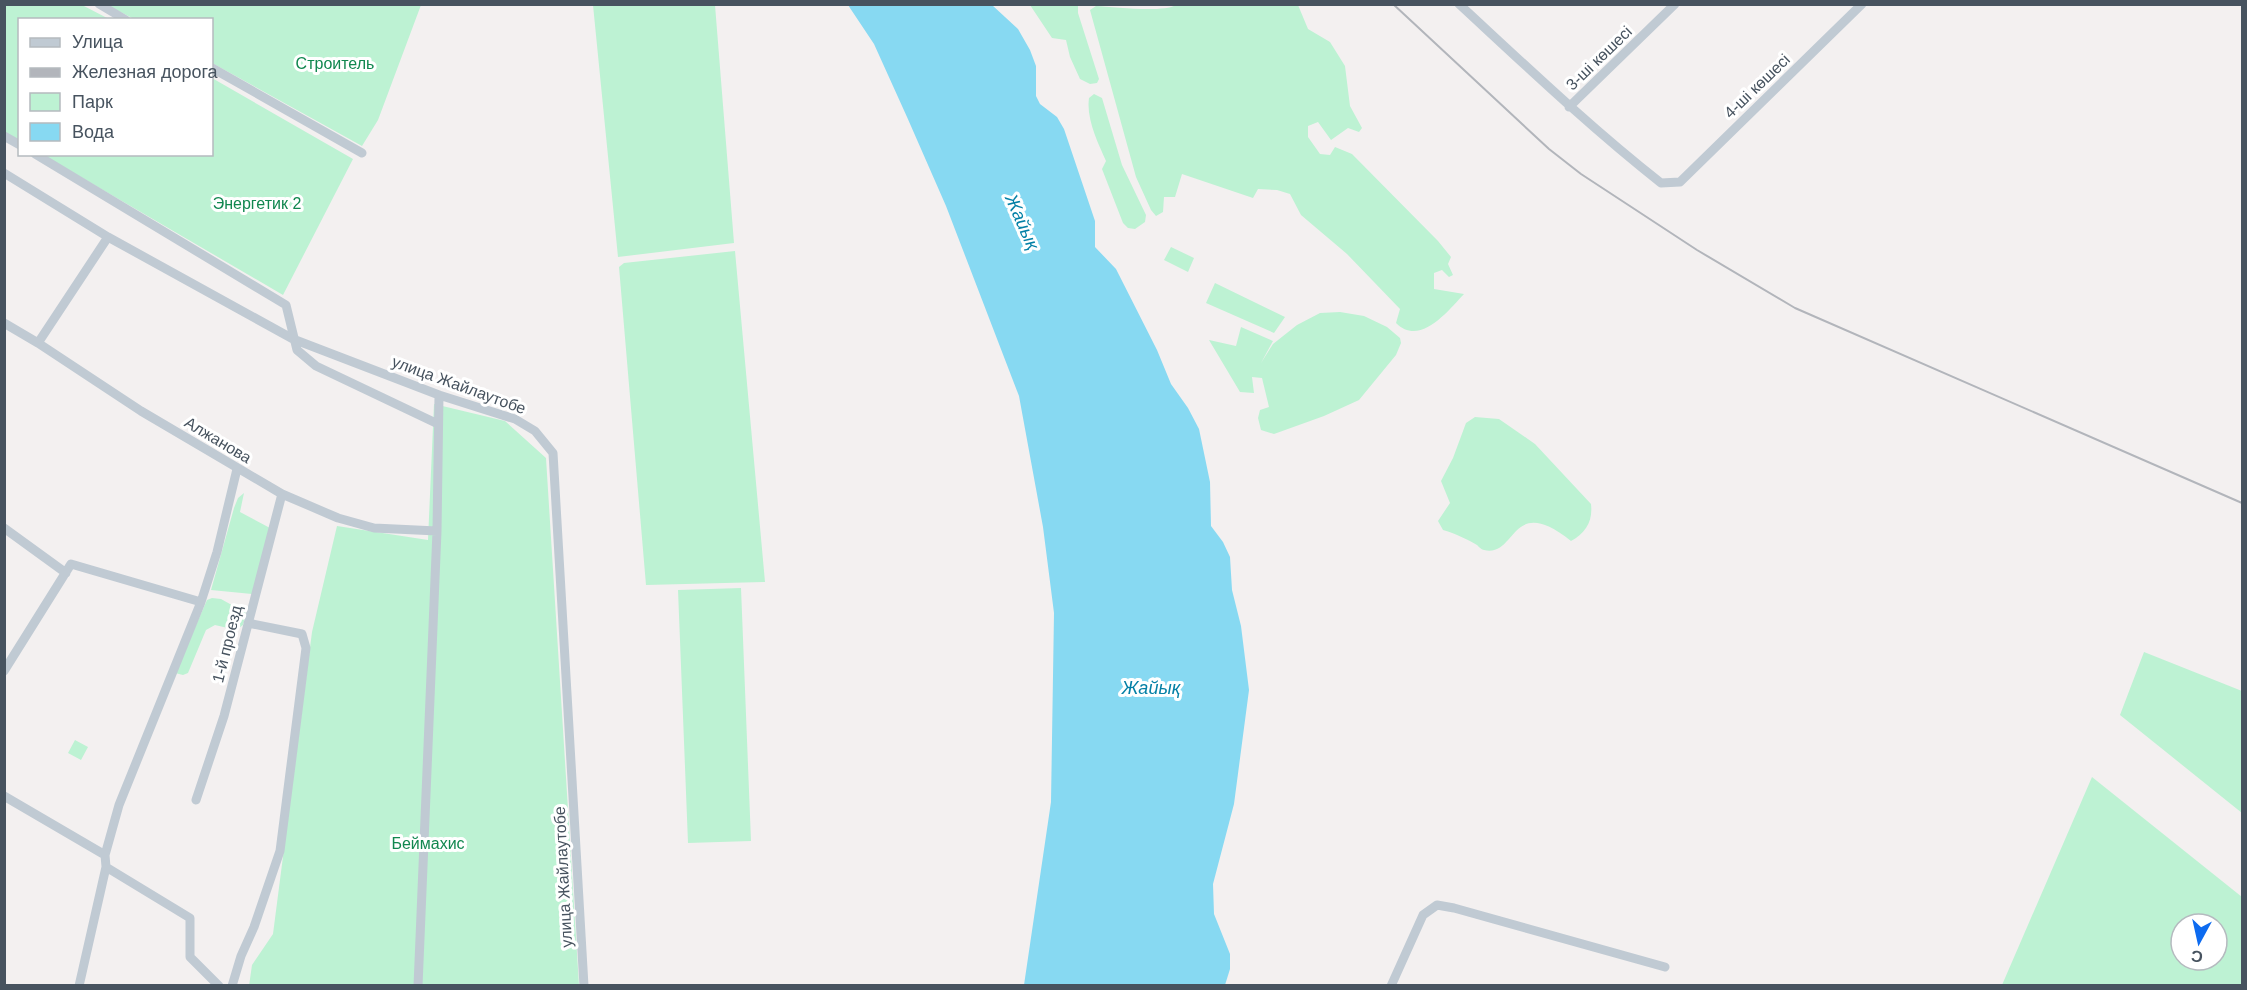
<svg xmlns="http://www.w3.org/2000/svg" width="2247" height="990" viewBox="0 0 2247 990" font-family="Arial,sans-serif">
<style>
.green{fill:#bdf2d3;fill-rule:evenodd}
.water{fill:#87d9f2}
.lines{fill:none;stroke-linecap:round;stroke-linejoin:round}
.minor{stroke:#c0cad3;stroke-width:9}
.rail{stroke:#b2b5bb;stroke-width:2}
.labels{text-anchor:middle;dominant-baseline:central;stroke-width:6;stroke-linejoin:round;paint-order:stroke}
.street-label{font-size:16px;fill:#47535f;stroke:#fff}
.park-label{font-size:16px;fill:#11874f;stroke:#fff}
.water-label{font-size:18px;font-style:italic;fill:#0480a6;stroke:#fff}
</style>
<rect width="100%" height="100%" fill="#f3f0f0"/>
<path class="green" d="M5,5H82L109,19L20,20L19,141L5,132Z
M107,5H421L378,120L362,146L212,63V20L134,19Z
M593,5H715L734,243L618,257Z
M1030,5H1078V13L1099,79L1097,83L1090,84L1080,79L1070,57L1066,40L1052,38Z
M1176,5H1298L1308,29L1330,42L1345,66L1350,106L1362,128L1359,132L1348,128L1331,140L1318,122L1308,126V137L1320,154L1330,155L1335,147L1352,154L1438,241L1451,257L1448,264L1453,275L1449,277L1442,270L1434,273V289L1464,294C1448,311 1420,347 1396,323L1400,309L1347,254L1301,215L1290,194L1277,190L1258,189L1253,198L1182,174L1175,197H1164L1163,212L1156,216L1151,210L1136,177L1090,10L1096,6C1114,7 1163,13 1176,5Z
M212,78L353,159L283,295L43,155L212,154Z
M1094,94L1102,98L1122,165L1146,215L1145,222L1135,229L1128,228L1123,223L1102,169L1106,161C1098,143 1086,119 1089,98Z
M1171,247L1194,258L1188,272L1164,260Z
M735,251L765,582L646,585L619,267L624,263Z
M1215,283L1285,317L1274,333L1206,303Z
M1340,312L1364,316L1387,327L1400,338L1401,343L1396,355L1359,400L1324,416L1274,434L1261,430L1258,418L1260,410L1269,407L1262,378L1252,377L1254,393L1240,392L1209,340L1236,346L1241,327L1273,341L1261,363L1273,344L1297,325L1320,313Z
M434,404L505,421L546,458L579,985L249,986L252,965L273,934L312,632L337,526L428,540Z
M1475,417L1499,419L1535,444L1591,504C1593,521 1586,533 1571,541C1510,492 1517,558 1484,550C1482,550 1479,547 1477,545C1467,539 1454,533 1443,530L1438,521L1450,503L1441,481L1453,458L1466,423Z
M244,493L240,512L270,528L252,594L211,590L234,508L238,498Z
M741,588L751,841L688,843L678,590Z
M212,598L221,599L246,613L243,625L236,630L215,625L206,630L188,673L183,675L175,673L207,600Z
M2144,652L2242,691V813L2120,715Z
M75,740L88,747L81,760L68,753Z
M2092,777L2242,897V985H2002ZM2181,924H2217V960H2181Z"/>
<path class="water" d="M848,5H992L1018,29L1030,50L1036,66V96L1040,104L1057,117L1064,129L1095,221V247L1116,269L1157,350L1171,384L1188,408L1199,429L1210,482L1211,526L1223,542L1230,557L1232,590L1241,626L1249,690L1234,804L1213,884L1214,914L1230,954V969L1225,985H1024L1051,802L1054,613L1043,527L1019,396L946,206L907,117L874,44Z"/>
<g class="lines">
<path class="minor" d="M99,4L126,20
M1459,4C1525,65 1590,127 1661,183L1680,182L1862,4
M212,68L362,153
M1569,107L1675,4
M4,136L20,145
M35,154L286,305L297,350L316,366L438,424
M4,173L108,237L293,339L439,395L515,419L535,431L553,453L584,986
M4,323L38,343L141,411L282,494L338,518L374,528L437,531
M38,343L108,237
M4,528L66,573
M4,671L71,564L201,602
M4,796L105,855
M196,800L224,716L282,494
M106,867L190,918V957L219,986
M79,986L106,867L105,855L119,805L201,602L217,552L237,469
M232,986L241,956L254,927L280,851L306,648L302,634L248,623
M418,986L437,531L439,395
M1391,986L1423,915L1437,905L1454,908L1665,967"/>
<path class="rail" d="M1393,4L1549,149L1581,174L1697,250L1795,308L2242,503"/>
</g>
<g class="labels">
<g class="street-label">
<text transform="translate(1599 58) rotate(-44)">3-шi көшесі</text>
<text transform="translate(1757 86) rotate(-44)">4-шi көшесі</text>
<text transform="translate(459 385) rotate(20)">улица Жайлаутобе</text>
<text transform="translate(218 440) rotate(31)">Алжанова</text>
<text transform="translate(227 644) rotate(-76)">1-й проезд</text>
<text transform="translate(563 877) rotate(-93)">улица Жайлаутобе</text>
</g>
<g class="park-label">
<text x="335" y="63">Строитель</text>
<text x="257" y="203">Энергетик 2</text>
<text x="428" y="843">Беймахис</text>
</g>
<g class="water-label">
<text transform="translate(1022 222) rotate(66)">Жайық</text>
<text x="1151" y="688">Жайық</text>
</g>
</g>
<rect width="2247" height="990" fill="none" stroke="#47535f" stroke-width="12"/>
<rect x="18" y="18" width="195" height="138" fill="#ffffff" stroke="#b5babf" stroke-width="1.5"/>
<rect x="30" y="38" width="30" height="9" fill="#c0cad3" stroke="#b5babf" stroke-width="1.5"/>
<text x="72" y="48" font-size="18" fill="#47535f">Улица</text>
<rect x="30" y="68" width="30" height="9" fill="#b2b5bb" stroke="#b5babf" stroke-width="1.5"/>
<text x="72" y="78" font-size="18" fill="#47535f">Железная дорога</text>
<rect x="30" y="93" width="30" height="18" fill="#bdf2d3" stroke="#b5babf" stroke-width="1.5"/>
<text x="72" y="108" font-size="18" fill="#47535f">Парк</text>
<rect x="30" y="123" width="30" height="18" fill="#87d9f2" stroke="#b5babf" stroke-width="1.5"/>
<text x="72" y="138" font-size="18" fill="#47535f">Вода</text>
<g transform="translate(2199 942) rotate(188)"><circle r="28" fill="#ffffff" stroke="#b5babf" stroke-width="1.5"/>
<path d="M0-4.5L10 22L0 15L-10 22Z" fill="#0d6bf0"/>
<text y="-9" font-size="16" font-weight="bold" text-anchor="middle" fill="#47535f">С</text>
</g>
</svg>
